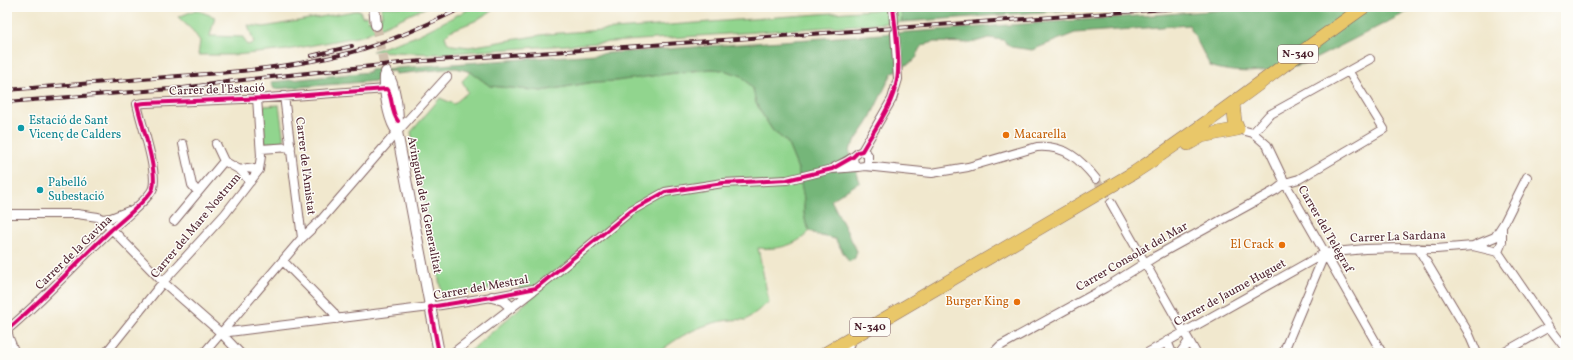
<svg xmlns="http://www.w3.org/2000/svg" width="1573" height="360" viewBox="0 0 1573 360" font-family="Vollkorn,serif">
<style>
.green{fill:#91d58e;stroke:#6e7a5c}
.forest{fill:#74b679;stroke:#5f6a52}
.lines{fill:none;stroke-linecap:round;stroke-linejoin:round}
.minor-tunnel{stroke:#d0c0ad;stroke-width:8;stroke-dasharray:8 4;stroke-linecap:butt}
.tertiary-tunnel{stroke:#d0c0ad;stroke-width:10;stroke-dasharray:10 5;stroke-linecap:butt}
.minor-casing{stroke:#846564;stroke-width:10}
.tertiary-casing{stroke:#846564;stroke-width:12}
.primary-casing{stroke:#846564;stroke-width:14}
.minor{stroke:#fff;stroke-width:8}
.tertiary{stroke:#fff;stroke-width:10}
.primary{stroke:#e9c769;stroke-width:13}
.rail-casing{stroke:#4a1f2b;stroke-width:4}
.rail{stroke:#fdfcf7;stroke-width:2.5;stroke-dasharray:8;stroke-linecap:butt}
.cycleway-casing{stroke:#fdfcf7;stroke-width:6}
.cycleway{stroke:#d6006c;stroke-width:4}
.culture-dot{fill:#0f9aa8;stroke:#fdfcf7;stroke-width:1.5}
.food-dot{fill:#e8710a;stroke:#fdfcf7;stroke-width:1.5}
.labels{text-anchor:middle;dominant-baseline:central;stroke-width:3;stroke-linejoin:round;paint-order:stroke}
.shield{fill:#fdfcf7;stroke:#806168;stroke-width:1}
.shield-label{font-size:11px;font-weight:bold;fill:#4a1f2b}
.street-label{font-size:12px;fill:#4a1f2b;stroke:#fdfcf7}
.culture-label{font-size:12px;fill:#0d838f;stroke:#fdfcf7;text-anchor:start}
.food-label{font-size:12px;fill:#c56008;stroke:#fdfcf7;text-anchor:end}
</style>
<rect width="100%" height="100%" fill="#fdfcf7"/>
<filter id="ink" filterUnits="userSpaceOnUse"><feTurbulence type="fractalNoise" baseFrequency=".025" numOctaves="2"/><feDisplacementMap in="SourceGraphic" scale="8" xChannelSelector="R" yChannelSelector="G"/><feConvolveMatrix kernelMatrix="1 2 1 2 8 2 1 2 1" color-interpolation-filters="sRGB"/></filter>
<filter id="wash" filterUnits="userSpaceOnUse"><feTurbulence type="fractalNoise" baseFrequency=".012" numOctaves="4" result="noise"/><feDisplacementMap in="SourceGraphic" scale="16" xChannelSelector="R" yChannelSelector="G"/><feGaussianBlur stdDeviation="0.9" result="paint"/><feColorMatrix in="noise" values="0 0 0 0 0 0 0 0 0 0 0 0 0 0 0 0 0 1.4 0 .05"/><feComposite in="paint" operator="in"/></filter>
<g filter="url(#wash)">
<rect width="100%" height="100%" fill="#f1e8ce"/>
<path class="green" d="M381,7H427L362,36L287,50L236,55H198L200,41L193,31L178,17L196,10L215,17L210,36L243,37L247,45L254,43L248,25L264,27L360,10L362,17L367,16L368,21L382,16Z
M473,7H498L475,21L450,31L445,36L447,42L452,45L469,47L547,34L901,8L902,22L509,49L435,54L372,51L414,37Z
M712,69L723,70L743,76L753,89L756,103L762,114L773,131L787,142L798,169L804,199V213L806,224L810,231C796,246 777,250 758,248L769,302L746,320C714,317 682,333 658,353H468L529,300L517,285L442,296L411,132L440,98L454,104L468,92L462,81L471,72L490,86L542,91L594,82L616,81L632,78Z
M279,105L284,142L265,143L263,106Z"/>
<path class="forest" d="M901,7H1112L902,22Z
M1267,7H1414L1409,11L1307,63C1276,70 1241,77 1210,66L1189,25L1075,33L1032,50L1011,47L1003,40L989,38L971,43L934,42L924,45L919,49L917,57L912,62L892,73L867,124L849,150L860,182L831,200L857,251L855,258L849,262L835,239L817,235L810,231L806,224L804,213V199L798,169L787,142L773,131L762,114L756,103L753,89L742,76L723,70L712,69L697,70L616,81L594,82L542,91L490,86L471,72L456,68L396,74L395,71L377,72V81L274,89L271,82L369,72V70L467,63Z"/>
</g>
<g filter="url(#ink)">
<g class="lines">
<path class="minor-tunnel" d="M1096,179L1111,203"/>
<path class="tertiary-tunnel" d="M376,25L386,72"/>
<defs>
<path id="minor" d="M893,7L894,23
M284,96L302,238
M1238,129L1253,133L1267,145L1285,183L1382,353
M1253,133L1269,115L1370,59
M183,144L192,185L198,192
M216,144L224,161L240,170L250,182
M261,149L291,147
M862,151L892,99L898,79L895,33
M865,166L932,173L968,167L1037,147C1065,145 1080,159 1096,179
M835,167C841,164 848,161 853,157C858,153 862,148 868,155V163L865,166L858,167L854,164L853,157
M240,170L247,168L259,170
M1111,203L1196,353
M7,214H77L98,217L102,219L163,282L221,333L240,353
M102,219L111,218L129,211
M174,221L224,161
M1473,246L1498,252L1502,242V227
M1418,248L1468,332L1477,353
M1498,252L1549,327L1566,349
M283,261L333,312L337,319
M7,329L9,338L15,353
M7,330C44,299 76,263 111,230C120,222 150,198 153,188C158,170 141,123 137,104L145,103L267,98L386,89
M221,333L422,308L492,297L533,289
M1167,341L1172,353
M106,353L163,282L225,214L259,170L261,156L257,98
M204,353L302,238L321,220L397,132L447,77
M453,353L556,273L631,211L665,192L723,183L787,180L832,169L858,167
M847,353L851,339
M993,353L1000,346L1105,288L1156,256L1276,190L1285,183L1299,179L1384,129L1349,72
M1147,353L1325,253L1365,249L1402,248L1436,249L1473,246L1495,237L1504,223L1527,177
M1180,353L1189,341
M1283,353L1325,253
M1503,353L1549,327"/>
<path id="tertiary" d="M374,7L376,25
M386,72C395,83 400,117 397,132L439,353
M385,76C384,90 388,116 395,128
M492,297L503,300L511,307"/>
<path id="primary" d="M1188,144L1202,136L1238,129L1235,122L1233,103
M826,353L1135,172C1214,120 1287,61 1364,7"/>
</defs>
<use href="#minor" class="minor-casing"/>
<use href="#tertiary" class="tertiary-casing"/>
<use href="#primary" class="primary-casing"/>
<use href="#minor" class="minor"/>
<use href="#tertiary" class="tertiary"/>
<use href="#primary" class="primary"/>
<defs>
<path id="rail" d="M311,56L352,46
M7,90C64,85 122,81 179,76C236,72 293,67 349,53C390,42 427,25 464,7
M7,102L183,88L234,81L410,62L1195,7"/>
</defs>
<use href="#rail" class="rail-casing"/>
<use href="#rail" class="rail"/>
<defs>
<path id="cycleway" d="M7,330C44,299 76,263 111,230C120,222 150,198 153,188C158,170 141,123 137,104L145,103L267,98L386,89L388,90C393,100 391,113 398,121
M439,353L430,307L492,297L536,288L631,211L665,192L723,183L787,180L832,169L853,157L858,152L862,151C875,128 892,107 897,80C901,62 895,27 893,7"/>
</defs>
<use href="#cycleway" class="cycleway-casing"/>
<use href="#cycleway" class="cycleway"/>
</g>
</g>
<g class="culture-dot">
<circle cx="21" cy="128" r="4"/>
<circle cx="40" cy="190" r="4"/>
</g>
<g class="food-dot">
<circle cx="1006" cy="135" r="4"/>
<circle cx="1282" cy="245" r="4"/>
<circle cx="1017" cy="302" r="4"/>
</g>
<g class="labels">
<g class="shield">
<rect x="1278" y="45" width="40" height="18" rx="3"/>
<rect x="850" y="318" width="40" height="18" rx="3"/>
</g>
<g class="shield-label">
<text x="1298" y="54">N-340</text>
<text x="870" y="327">N-340</text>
</g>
<g class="street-label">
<text transform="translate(217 90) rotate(-2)">Carrer de l'Estació</text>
<text transform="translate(305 166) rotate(83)">Carrer de l'Amistat</text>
<text transform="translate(424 205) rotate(79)">Avinguda de la Generalitat</text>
<text transform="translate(196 226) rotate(-50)">Carrer del Mare Nostrum</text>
<text transform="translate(1325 229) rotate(60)">Carrer del Telègraf</text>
<text transform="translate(1398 237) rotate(-2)">Carrer La Sardana</text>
<text transform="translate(74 253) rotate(-44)">Carrer de la Gavina</text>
<text transform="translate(1132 257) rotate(-30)">Carrer Consolat del Mar</text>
<text transform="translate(481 288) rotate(-10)">Carrer del Mestral</text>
<text transform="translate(1230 293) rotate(-29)">Carrer de Jaume Huguet</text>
</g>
<g class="culture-label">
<text x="29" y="121">Estació de Sant<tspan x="29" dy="14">Vicenç de Calders</tspan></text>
<text x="48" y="183">Pabelló<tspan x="48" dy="14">Subestació</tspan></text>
</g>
<g class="food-label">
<text x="1014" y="135" text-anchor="start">Macarella</text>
<text x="1274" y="245">El Crack</text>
<text x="1009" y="302">Burger King</text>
</g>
</g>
<rect width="1573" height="360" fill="none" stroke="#fdfcf7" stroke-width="24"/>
</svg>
